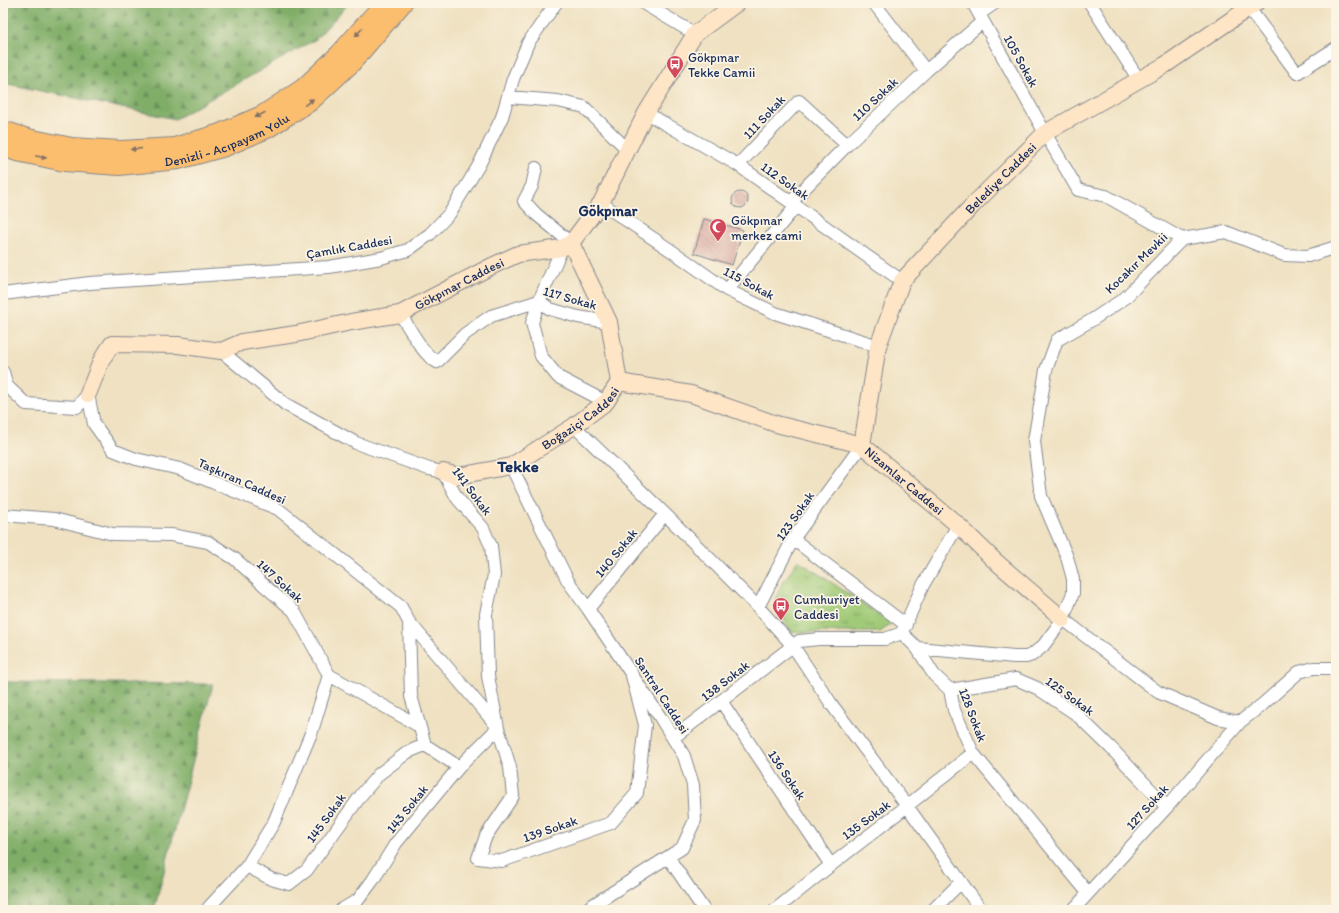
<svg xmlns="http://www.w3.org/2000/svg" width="1339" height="913" viewBox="0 0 1339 913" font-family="Itim,sans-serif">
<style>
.forest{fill:url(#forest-firs);stroke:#4e6e63}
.park{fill:url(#park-tufts);stroke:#5e7c6a}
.building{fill:url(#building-back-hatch)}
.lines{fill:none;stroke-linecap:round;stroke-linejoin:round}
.street-casing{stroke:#858890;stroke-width:14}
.secondary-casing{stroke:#858890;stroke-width:18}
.primary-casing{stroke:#858890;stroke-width:20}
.street{stroke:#fff;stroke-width:12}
.secondary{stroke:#fde5c5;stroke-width:16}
.primary{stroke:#fbbd6e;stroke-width:18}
.oneway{fill:#806f65}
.labels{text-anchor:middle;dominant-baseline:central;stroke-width:3.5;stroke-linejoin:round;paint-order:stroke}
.poi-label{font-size:13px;fill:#1b2f5e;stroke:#fcf5e5;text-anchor:start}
.street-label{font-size:13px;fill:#1b2f5e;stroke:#fcf5e5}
.quarter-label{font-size:15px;font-weight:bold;fill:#1b2f5e;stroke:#fcf5e5}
.district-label{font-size:17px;font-weight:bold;fill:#1b2f5e;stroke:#fcf5e5}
</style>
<defs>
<pattern id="forest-firs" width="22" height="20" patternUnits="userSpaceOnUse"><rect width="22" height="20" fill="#80ae68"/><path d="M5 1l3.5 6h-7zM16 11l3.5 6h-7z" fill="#688e59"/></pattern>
<pattern id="park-tufts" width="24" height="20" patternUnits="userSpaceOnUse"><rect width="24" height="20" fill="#a0ca77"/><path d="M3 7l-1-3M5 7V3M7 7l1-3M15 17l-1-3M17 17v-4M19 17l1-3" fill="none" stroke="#82a465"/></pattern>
<pattern id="building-back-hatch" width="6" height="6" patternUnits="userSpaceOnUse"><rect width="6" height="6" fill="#d6a19a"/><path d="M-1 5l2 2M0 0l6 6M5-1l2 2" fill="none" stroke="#ad8481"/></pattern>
</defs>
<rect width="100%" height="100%" fill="#fcf5e5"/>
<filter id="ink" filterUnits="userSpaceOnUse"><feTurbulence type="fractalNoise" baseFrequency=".025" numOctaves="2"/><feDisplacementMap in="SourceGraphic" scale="8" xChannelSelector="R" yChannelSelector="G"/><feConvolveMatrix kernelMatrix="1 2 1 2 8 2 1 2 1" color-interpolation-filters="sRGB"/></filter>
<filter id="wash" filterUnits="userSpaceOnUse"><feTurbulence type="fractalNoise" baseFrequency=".012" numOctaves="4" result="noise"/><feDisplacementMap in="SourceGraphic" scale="16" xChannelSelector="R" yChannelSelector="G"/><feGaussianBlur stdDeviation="0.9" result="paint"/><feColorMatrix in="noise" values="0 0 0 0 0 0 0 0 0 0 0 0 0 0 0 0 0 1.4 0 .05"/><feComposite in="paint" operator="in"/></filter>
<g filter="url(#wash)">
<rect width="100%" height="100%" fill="#efe1c1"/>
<path class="forest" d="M3,3H349L316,39L175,119L3,83Z
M3,682L213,684L154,910H3Z"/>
<path class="park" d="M798,560L892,623L880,632H791L781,614L775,599L781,586Z"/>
<g id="blocks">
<path class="building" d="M732 200a8 8 0 1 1 16 0a8 8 0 1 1-16 0Z
M704,219L743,230L732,265L694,253Z"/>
</g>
</g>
<g filter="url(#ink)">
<use href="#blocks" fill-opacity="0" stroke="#858890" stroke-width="1"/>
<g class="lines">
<defs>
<path id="street" d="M643,3L695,34
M874,3L926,71
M973,3L1045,133L1078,190L1106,196L1182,239
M1090,3L1139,80
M1245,3L1297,73L1336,48
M979,14L995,3
M508,97L558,101L584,107L628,150
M646,113L738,165L902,281
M738,165L799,101L847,145
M536,168L532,186L524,201L536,214L571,243
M791,202L847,145L926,71L983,21
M601,203L682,258L727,290L775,313L878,346
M562,248L539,301L532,323L541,356L558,377L606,402
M727,290L796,206
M3,294L90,283L329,267L381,258L408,250L430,234L450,213L479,165L502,117L513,79L528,43L556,3
M539,301L550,309L578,317L609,322
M400,314C410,328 422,354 437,362L465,334L491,316L539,301
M221,351L285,404L356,443L429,469L443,472L457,498L483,528L491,546L494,575L486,614L488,676L498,728L510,767L513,796L486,836L478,858L502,861L611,823L637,793L645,725L631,672
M3,372L7,386L26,404L77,407L88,394
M88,394L94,424L113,450L136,459L180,469L278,509L401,607L409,622L497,726
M574,426L665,514L758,607L793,646L832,705L907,806L981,910
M511,466L568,581L588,609L660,717L684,756L693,785L695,820L682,848L585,910
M3,515L54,519L113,534L171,535L208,542L235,559L266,587L294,611L329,675L312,731L274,822L247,866L209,907L208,910
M793,539L906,625
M758,607L793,539L862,445
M588,609L665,514
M1063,619L1158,692L1218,718L1240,722
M409,622L411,696L425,745L459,767
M903,630L923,585L958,525
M902,633L917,648L934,675L950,690L954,710L973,753L1088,893
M917,648L1014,657H1026L1032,655L1043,646L1063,619L1073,593V579L1067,557L1041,496L1034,441L1046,370L1057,340L1092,320L1125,298L1182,239L1226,232L1284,255L1308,256L1336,247
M329,675L419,726
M950,690L1016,679L1037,688L1076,714L1111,748L1167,807
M721,701L831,865
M673,738L799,641L819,639H885L902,633
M668,857L704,910
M247,866L271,879L289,884L307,870L362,794L379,774L408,752L425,745
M341,910L358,900L373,880L396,843L459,767L498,728
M775,910L831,865L907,806L973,753
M933,910L961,882
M1073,910L1167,807L1240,722L1263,704L1299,672L1314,668H1331L1336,671"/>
<g id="secondary">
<path id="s1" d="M619,382L691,394L776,424L862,445L958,525L994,560L1063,619"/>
<path id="s2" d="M88,394L102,359L112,344L178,345L221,351L242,342L296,334L351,322L400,314L490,267L518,254L562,248L571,243L601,203L646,113L695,34L737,3"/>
<path id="s3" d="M862,445L878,346L902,281L972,206L1045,133L1165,65L1256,3"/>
<path id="s4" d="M443,472L458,476L511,466L574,426L606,402L619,382L609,322L571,243"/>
</g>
<g id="primary">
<path d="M3,130L28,138L72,147L121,150L174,147L220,133L262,115L303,88L339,54L384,3"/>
<path id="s5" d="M3,147L17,152L64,162L119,166L178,160L225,147L267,129L310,102L351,64L403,3"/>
</g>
</defs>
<use href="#street" class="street-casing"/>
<use href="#secondary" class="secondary-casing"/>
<use href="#primary" class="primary-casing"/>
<use href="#street" class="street"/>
<use href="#secondary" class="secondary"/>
<use href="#primary" class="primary"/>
</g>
<defs><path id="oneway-solid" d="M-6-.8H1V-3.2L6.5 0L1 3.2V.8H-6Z"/></defs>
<g class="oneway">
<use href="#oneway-solid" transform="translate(359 32) rotate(132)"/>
<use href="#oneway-solid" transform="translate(309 102) rotate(-36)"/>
<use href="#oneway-solid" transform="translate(260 115) rotate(153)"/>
<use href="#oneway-solid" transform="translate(136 149) rotate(176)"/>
<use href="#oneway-solid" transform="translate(41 157) rotate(12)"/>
</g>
</g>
<defs>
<symbol id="bus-pin" viewBox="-11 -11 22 30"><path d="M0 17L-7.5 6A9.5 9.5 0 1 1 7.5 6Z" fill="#d1495b" stroke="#fcf5e5"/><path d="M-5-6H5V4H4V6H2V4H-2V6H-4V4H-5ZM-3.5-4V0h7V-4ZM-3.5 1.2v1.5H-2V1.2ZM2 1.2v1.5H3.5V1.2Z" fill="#fff"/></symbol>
<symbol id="mosque-pin" viewBox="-11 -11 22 30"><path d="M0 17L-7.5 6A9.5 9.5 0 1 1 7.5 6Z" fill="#d1495b" stroke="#fcf5e5"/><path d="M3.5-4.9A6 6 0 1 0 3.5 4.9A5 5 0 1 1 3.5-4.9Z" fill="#fff"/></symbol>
</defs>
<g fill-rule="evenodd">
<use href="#bus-pin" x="665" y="54" width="20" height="27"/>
<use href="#mosque-pin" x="708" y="217" width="20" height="27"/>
<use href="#bus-pin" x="771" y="596" width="20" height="27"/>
</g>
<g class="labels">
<g class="poi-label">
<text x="688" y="57">Gökpınar<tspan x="688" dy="15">Tekke Camii</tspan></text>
<text x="731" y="220">Gökpınar<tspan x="731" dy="15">merkez cami</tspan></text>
<text x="794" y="599">Cumhuriyet<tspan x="794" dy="15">Caddesi</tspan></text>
</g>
<g class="street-label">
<text transform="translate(1021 61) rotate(61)">105 Sokak</text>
<text transform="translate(875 99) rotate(-43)">110 Sokak</text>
<text transform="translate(764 117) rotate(-47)">111 Sokak</text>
<text stroke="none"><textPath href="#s5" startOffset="230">Denizli - Acıpayam Yolu</textPath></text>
<text stroke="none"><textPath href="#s3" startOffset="312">Belediye Caddesi</textPath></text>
<text transform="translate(785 181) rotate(35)">112 Sokak</text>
<text transform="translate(349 247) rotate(-10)">Çamlık Caddesi</text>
<text transform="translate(1136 263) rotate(-44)">Kocakır Mevkii</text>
<text stroke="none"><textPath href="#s2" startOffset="415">Gökpınar Caddesi</textPath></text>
<text transform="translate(749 283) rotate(28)">115 Sokak</text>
<text transform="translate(570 298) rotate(16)">117 Sokak</text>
<text stroke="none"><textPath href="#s4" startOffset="154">Boğaziçi Caddesi</textPath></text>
<text transform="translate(242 481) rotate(24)">Taşkıran Caddesi</text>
<text stroke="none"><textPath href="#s1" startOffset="307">Nizamlar Caddesi</textPath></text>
<text transform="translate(472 491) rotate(53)">141 Sokak</text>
<text transform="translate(795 516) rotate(-55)">123 Sokak</text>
<text transform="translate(616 553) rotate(-51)">140 Sokak</text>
<text transform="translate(280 581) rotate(42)">147 Sokak</text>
<text transform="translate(725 681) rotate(-38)">138 Sokak</text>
<text transform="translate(662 695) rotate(57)">Santral Caddesi</text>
<text transform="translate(1070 696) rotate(36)">125 Sokak</text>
<text transform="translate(973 715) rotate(69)">128 Sokak</text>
<text transform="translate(787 775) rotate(56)">136 Sokak</text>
<text transform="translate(1147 807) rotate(-48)">127 Sokak</text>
<text transform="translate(407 809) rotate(-51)">143 Sokak</text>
<text transform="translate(326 818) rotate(-54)">145 Sokak</text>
<text transform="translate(866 820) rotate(-37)">135 Sokak</text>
<text transform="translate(550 829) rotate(-19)">139 Sokak</text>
</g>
<g class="quarter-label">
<text x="608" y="211">Gökpınar</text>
</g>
<g class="district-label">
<text x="518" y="466">Tekke</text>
</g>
</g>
<rect width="1339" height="913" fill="none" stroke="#fcf5e5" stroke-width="16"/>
</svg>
